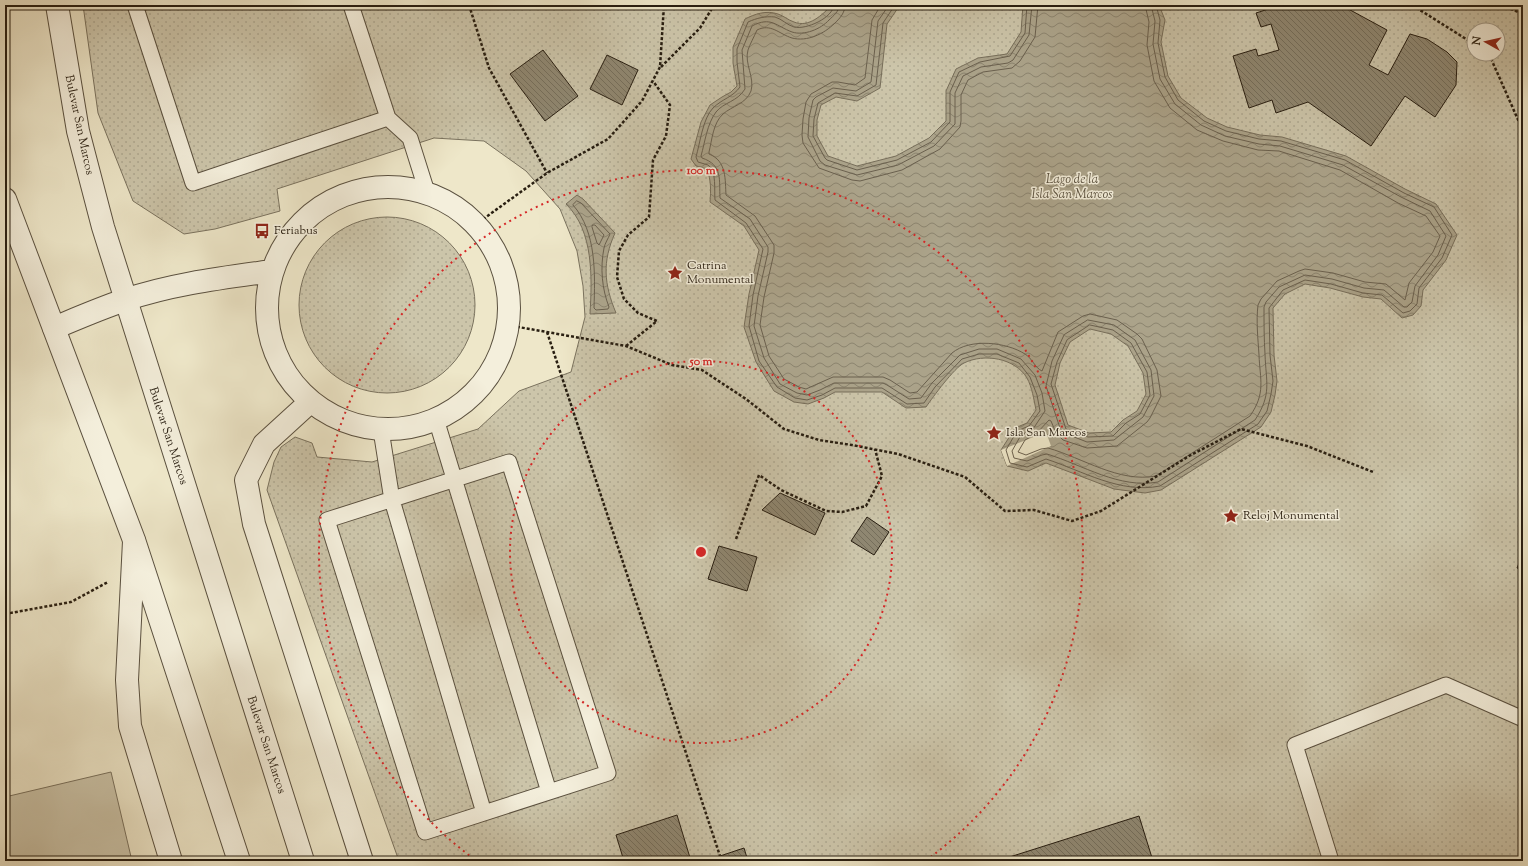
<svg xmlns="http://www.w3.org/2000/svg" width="1528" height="866" viewBox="0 0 1528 866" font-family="'Sorts Mill Goudy',serif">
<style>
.grass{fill:#ccc5aa;stroke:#7a725e}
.park{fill:url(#park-dots);stroke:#7a725e;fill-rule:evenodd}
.water{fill:url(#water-waves);stroke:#776e5a;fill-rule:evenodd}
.pier{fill:#eee7c9}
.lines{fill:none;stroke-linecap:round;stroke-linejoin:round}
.shore{stroke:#6a604e;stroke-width:1}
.building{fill:url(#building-back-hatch);stroke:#281e11}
.service-casing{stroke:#5a503f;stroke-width:17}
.minor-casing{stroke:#5a503f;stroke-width:24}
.tertiary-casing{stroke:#5a503f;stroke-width:24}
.path{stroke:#281e11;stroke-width:2.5;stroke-dasharray:3 2;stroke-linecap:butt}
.service{stroke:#f4efdc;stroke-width:15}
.minor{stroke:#f4efdc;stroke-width:22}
.tertiary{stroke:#f4efdc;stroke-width:22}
.ring{fill:none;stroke:#d62828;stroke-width:2;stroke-dasharray:2 4}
.labels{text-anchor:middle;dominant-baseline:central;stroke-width:3;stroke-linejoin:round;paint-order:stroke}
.street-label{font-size:12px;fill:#281e11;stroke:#f4efdc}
.poi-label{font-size:12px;fill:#281e11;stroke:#f4efdc;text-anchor:start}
.water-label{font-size:13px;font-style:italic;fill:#5c5341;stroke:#f4efdc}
.centre{fill:#d62828;stroke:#f4efdc;stroke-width:2}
.ring-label{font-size:12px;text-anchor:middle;font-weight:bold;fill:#d62828;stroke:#f4efdc;stroke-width:3;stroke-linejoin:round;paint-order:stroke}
</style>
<defs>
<pattern id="park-dots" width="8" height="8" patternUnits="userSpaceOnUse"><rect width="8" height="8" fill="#ccc5aa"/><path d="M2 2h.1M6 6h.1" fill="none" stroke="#afa991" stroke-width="1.8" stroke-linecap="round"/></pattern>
<pattern id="water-waves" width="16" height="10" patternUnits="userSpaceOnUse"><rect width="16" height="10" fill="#aba38a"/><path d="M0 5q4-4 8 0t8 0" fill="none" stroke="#8b846f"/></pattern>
<pattern id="building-back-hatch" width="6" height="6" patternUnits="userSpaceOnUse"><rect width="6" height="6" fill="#8f8771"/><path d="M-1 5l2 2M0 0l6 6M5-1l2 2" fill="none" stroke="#756e5b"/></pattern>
</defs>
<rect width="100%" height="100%" fill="#eee7c9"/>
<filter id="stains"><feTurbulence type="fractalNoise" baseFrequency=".005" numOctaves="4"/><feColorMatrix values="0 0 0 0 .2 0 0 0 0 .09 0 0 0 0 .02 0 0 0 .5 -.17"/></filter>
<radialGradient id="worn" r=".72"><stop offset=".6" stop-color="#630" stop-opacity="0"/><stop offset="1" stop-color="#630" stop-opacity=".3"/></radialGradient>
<path class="grass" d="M111,772L132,861H5V797Z"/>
<path class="park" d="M83,5H1523V861H399L267,490L274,462L281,447L295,437L312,443L317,457L372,462L478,429L519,391L571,372L585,317L583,286L577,251L560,209L526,171L484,141L434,138L277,189L280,211L215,229L184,234L133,201L98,113ZM1474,30H1498V54H1474Z
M299 305a88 88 0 1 1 176 0a88 88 0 1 1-176 0Z"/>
<path class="water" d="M832,5H900L887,24L880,88L857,101L836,97L821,105L817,120V136L828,156L857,166L896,156L929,138L946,121V91L956,69L978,58L1007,54L1021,32L1023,5H1159L1165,20L1161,42L1168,76L1181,98L1207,118L1227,127L1260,135L1282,137L1346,156L1405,189L1436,204L1457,235L1446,260L1423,290L1421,306L1413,315L1402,318L1381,299L1363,297L1330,288L1305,284L1285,294L1273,308L1274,355L1277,381L1275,395L1271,412L1261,427L1161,490L1145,493L1114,489L1046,463L1028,471L1007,466L1001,450L1015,428L1027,423L1036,410C1034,400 1032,387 1027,378C1015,358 984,353 964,363C954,368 933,397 926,407L906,408L882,392H835L824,398L808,404L794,402L774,391L756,362L744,327L749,294L759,250L744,226L710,202C711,190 711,180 707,169L696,166L691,159L701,122L710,105L722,97L731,92L737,86L733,63V47L745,19C755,14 766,10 778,14C784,16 788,20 794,22C809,28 822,15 832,5ZM1090,329L1111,334L1128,346L1143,373L1146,394L1137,411L1123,420L1111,432L1089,433L1068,425L1055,385L1060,363L1070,342Z
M577,195L583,199L615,233C602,262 604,284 616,313L590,314C592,278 594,231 566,204Z"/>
<path class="pier" d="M1046,432L1051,446L1007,466L1001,450Z"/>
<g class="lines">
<path class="shore" d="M834,5C833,18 806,30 794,27C787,25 782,19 775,17C765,16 757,18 748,22L737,49V62L740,87C733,97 722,99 713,108C703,118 700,143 696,157L698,162C701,163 705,164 708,165C717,170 714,192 715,200L746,223L763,249L753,295L749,326L759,361L777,387L795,398L807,400L822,395L835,388H882L907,404L924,403L935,387L962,359L979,354H997L1019,363L1030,377L1037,395L1040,411L1029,426L1017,431L1006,450L1010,463L1027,467L1046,459C1083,471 1120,494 1160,486L1258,424L1267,411L1271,394L1273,381L1270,355L1269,308L1283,290L1305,280L1331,284L1363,293L1382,295L1403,313L1410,311L1417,304L1419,288L1442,258L1452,235L1434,207L1404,193L1345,160L1281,141L1259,139L1226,131L1204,121L1178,100L1165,77L1158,43L1160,20L1156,5
M839,5C839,12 834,15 829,20C821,29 804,36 792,32C776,26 771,16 752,26L742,50L745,89C737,102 724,102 716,112C707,124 705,142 701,156L702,158C723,165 719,180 720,198L750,219L768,247V252L758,296L754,326L764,358L780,384L797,393L807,395L820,390L834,383H883L887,385L909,399L921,398L932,383L960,355L979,349H997L1021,359L1035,375L1042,393L1045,411L1033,429L1021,435L1012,451L1014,458L1027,461L1042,455L1047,454C1083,465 1119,489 1158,482L1255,420C1272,394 1266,383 1265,354C1264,339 1264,323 1264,307L1266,302L1279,287L1305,275L1332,279L1364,288L1384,290L1404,307H1407L1412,302L1415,286L1438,255L1446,236L1430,211L1401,197L1343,165L1280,146L1259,144L1225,136L1201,125L1175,104L1160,79L1153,44L1155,21L1151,5
M845,5C845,13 840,18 835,23C824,34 807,42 792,38C779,34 771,23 757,30C754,37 750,44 748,50C744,63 755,78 751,91C746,104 732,106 723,114C713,123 712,140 709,152V154C727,161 725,180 726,195L755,216L774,245V253L764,297L760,325L769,356L784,379L799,387L806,389L833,377H883L890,380L910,393L917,392L952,353C970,338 1006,342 1025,354C1032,358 1035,368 1042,371L1058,332L1083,316L1090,314L1117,320L1137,334L1142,339L1157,370L1161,396L1150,418L1147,422L1117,446L1087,448L1063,440L1056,433L1051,421L1049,420L1036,434L1025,440L1018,452L1026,455L1041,449L1048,448C1083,458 1119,483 1156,476L1250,416C1266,393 1260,380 1259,355C1258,339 1256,321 1258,305L1261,299L1277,281L1299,271L1305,269L1333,273L1365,282L1386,284L1405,300L1409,283L1433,252L1440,236L1426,216L1398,203L1340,170L1279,151L1258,150L1223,141L1197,130L1170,108L1154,81L1147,45L1149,22L1145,5
M881,5L872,20L865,78L855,85L838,82H832L811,94L806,102L803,119L802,135L803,143L819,168L852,180L860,181L902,170L940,149L960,127L961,121V95L968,80L983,72L1012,68L1020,61L1035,37L1038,5
M889,5L878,21L871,82L856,91L833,88L816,97L813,100L809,118L808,137L820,161L825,165L857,175L898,165L934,146L955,124V93L963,76L981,67L1008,63L1013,60L1029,35L1032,5
M895,5L883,23L876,85L857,96L835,93L818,103L814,119L813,136L825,158L827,160L857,170L897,160L931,142L950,122V92L959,72L980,62L1010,56L1025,33L1027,5
M577,201L581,203L610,234C608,239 605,243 604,248C600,268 602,289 609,307L608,309L596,310L594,308C595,275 597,232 573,205Z
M593,225H595L604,235L599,245L597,243L592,227Z
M1088,320L1114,325L1135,340L1151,370L1154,396L1143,417L1114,440L1087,442L1064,433L1060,428L1046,386L1052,361L1064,335Z
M1090,325L1113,330L1131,343L1147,372L1150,395L1140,414L1126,423L1113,436L1088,437L1066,429L1051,384L1057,362L1067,340Z"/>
</g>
<path class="building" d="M1281,5H1341L1387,30L1369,65L1388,75L1410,34L1427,39L1447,52L1457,62L1456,85L1435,117L1405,96L1371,146L1308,102L1276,113L1272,100L1249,108L1233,56L1256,49L1258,56L1279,50L1271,24L1261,27L1256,13Z
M543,50L578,96L545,121L510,74Z
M607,55L638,70L622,105L590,89Z
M780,493L825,513L815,535L762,510Z
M867,517L889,532L874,555L851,541Z
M719,546L757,557L747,591L708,579Z
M1523,553V570L1517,568Z
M677,815L691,861H624L616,835Z
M1139,816L1153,861H997Z
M744,848L748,861H704L720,856Z"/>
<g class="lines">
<defs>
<path id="service" d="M135,5L193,183L388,118
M351,5L388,118L410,138L427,192
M436,419L549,792
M381,430L392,500L484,813
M509,462L608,773L425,832L327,520Z
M1331,861L1295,745L1446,685L1523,719"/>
<path id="minor" d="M267 308a121 121 0 1 1 242 0a121 121 0 1 1-242 0Z
M54,328C78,318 101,308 125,300C172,284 222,278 272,271
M310,402L264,444L246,480L254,524L362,861
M134,541L127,680L130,726L171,861"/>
<path id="tertiary" d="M57,5L78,131L103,227L303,861
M5,199L134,540L239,861"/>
</defs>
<use href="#service" class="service-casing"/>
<use href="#minor" class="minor-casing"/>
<use href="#tertiary" class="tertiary-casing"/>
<path class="path" d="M469,5L489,68L547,173
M1412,5L1474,44
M1501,5L1523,14
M1489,54L1523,131
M661,67L700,28L714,5
M475,225L547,173L608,139L642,101L660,67L664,5
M507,325L626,346L672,365L702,370L746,399L784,429L819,440L852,445L898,454L965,477L1005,511L1034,510L1072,521L1101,511L1189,456L1241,429L1307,446L1373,472
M547,332L720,856
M626,346L657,321L638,313L624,299L617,277L619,251L628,235L649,217L653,160L666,136L670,105L653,81
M736,539L759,475L781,490L826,511L842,512L866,506L882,476L875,449
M5,614L71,602L108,582"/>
<use href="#service" class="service"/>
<use href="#minor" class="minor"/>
<use href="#tertiary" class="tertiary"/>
</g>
<g class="ring">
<circle cx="701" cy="552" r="191"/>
<path d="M474 859A382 382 0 1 1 928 859"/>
</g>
<defs>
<symbol id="bus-bare" viewBox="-9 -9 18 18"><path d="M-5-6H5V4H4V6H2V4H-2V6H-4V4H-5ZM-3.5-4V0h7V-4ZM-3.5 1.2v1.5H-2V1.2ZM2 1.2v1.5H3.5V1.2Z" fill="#8f2418" stroke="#f4efdc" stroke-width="2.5" paint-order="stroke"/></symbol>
<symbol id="sight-bare" viewBox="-9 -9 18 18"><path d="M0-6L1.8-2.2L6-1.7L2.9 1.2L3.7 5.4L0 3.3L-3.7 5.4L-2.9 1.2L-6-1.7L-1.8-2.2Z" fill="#8f2418" stroke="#f4efdc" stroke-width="2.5" paint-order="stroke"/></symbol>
</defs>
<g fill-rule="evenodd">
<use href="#bus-bare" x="251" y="220" width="22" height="22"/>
<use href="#sight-bare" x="664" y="262" width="22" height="22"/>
<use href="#sight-bare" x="983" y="422" width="22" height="22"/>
<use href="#sight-bare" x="1220" y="505" width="22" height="22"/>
</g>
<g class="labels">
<g class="street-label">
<text transform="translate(79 125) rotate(78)">Bulevar San Marcos</text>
<text transform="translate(168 436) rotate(72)">Bulevar San Marcos</text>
<text transform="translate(266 745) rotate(72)">Bulevar San Marcos</text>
</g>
<g class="poi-label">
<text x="274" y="231">Feriabus</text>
<text x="687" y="266">Catrina<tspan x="687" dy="14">Monumental</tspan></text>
<text x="1006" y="433">Isla San Marcos</text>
<text x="1243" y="516">Reloj Monumental</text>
</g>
<g class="water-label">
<text x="1072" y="180">Lago de la<tspan x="1072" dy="15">Isla San Marcos</tspan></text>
</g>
</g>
<circle cx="701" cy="552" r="6" class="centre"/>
<g class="ring-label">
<text x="701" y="174">100 m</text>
<text x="701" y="365">50 m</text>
</g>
<rect width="1528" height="866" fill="none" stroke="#eee7c9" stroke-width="20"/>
<rect x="6" y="6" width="1516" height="854" fill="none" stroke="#281e11" stroke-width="2"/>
<rect x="10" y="10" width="1508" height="846" fill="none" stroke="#281e11"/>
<g transform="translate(1486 42) rotate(278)"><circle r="19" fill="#f4efdc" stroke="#a29b8b"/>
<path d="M0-3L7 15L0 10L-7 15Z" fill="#8f2418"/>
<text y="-6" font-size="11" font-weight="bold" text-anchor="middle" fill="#281e11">N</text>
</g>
<rect width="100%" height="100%" filter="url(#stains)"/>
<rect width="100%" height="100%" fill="url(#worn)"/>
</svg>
